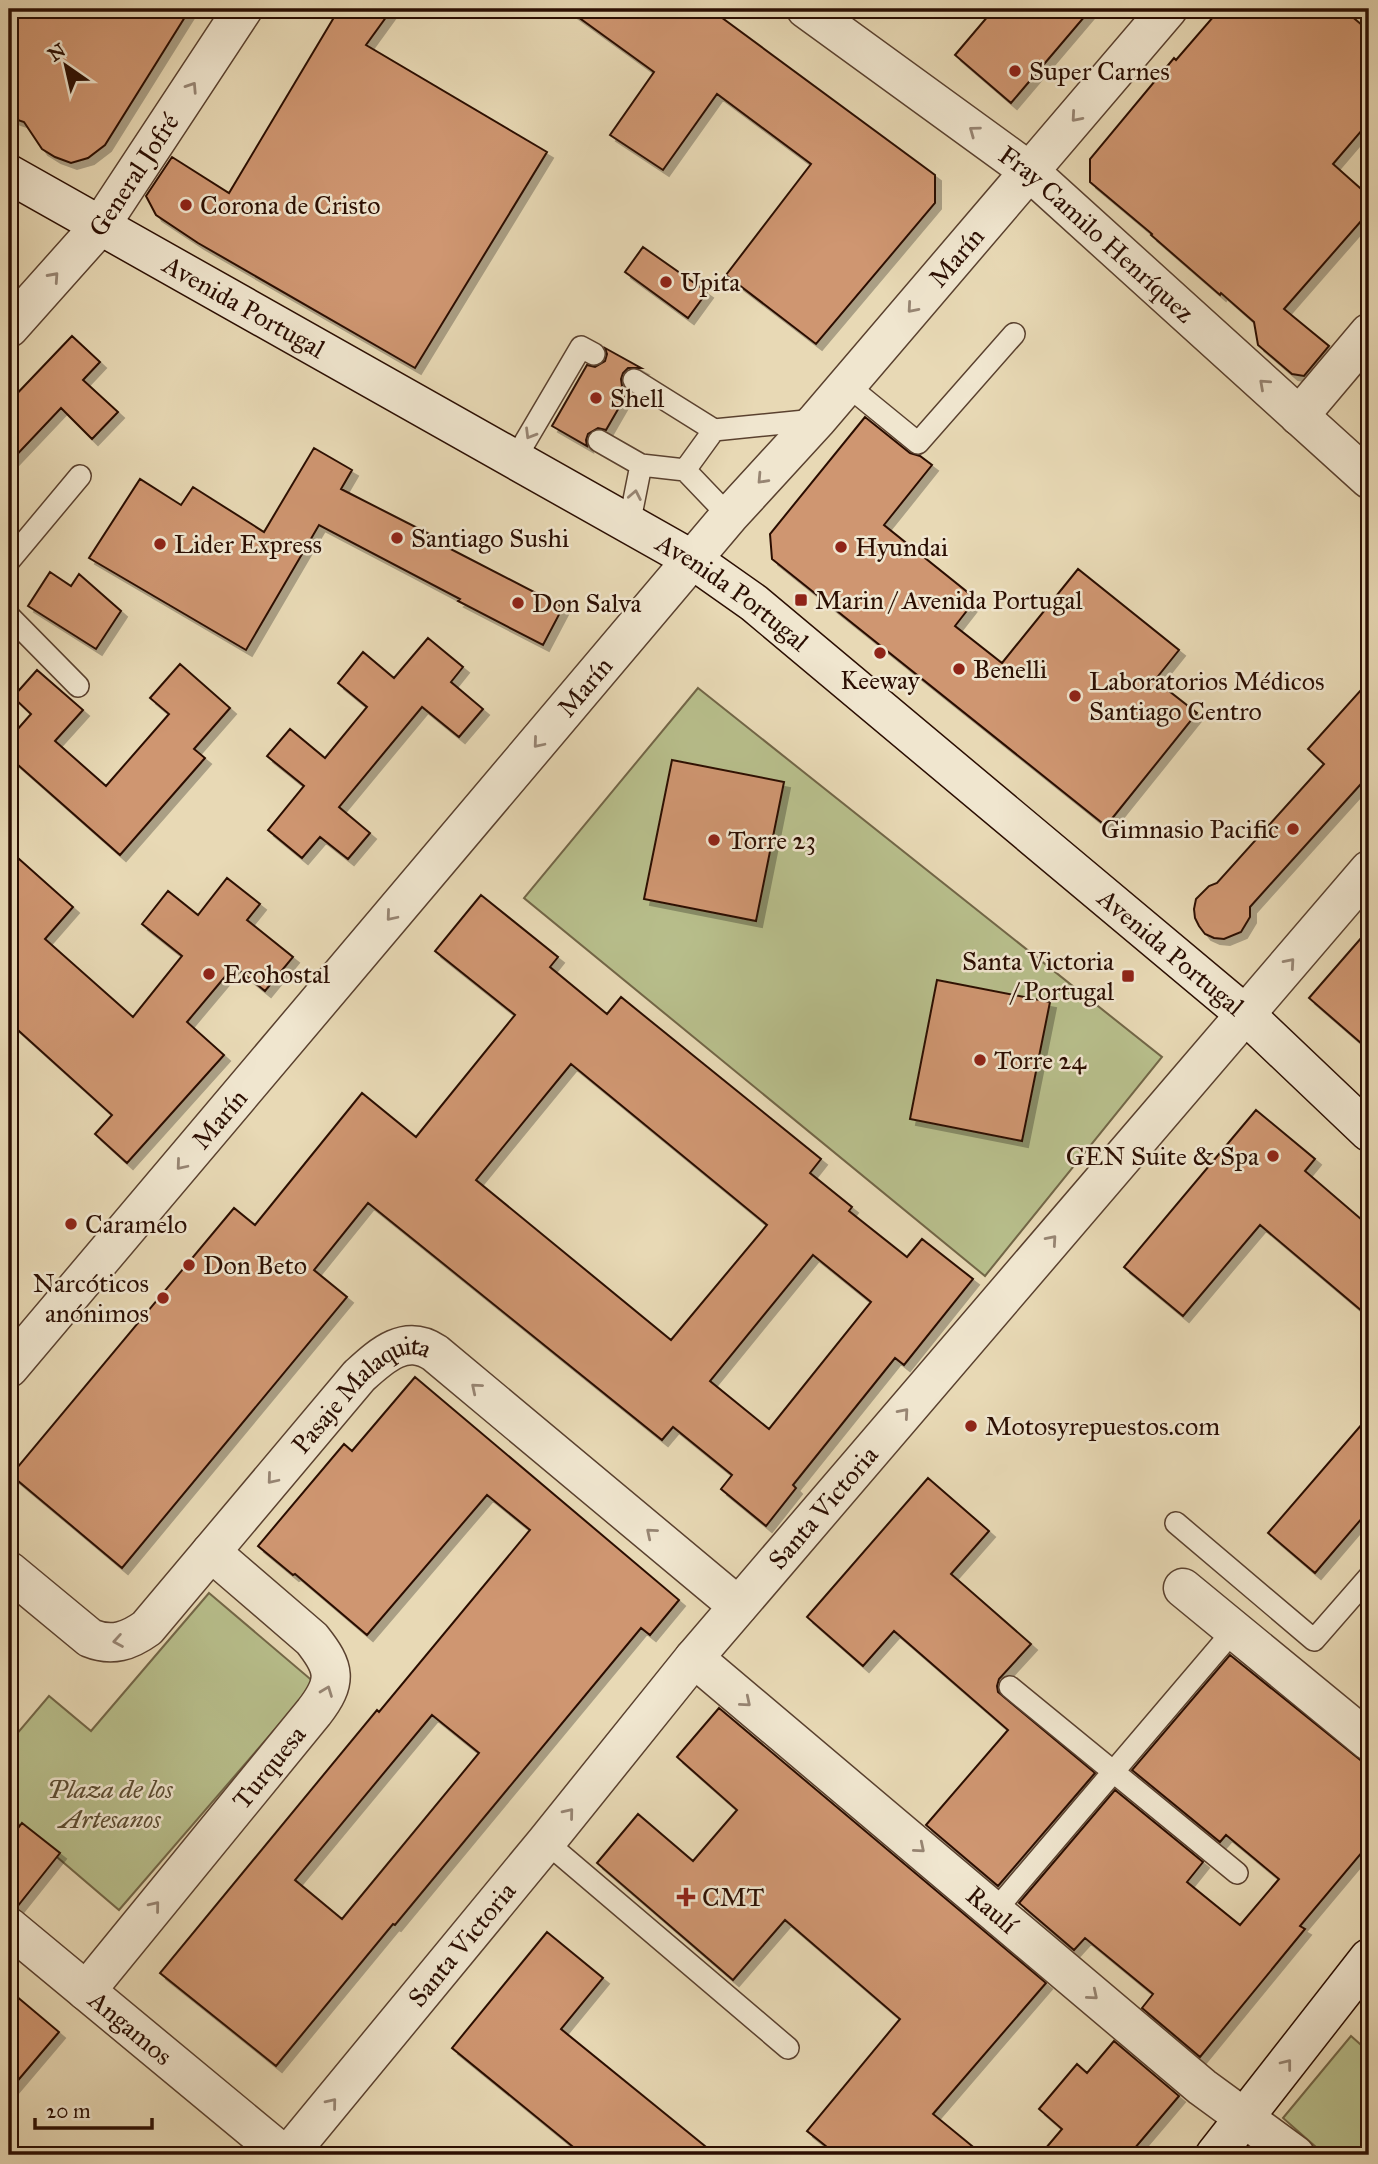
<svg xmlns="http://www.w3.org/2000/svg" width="1378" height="2164" viewBox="0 0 1378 2164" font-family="'IM FELL Great Primer',serif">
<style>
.green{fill:#b8bf8c;stroke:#726647;stroke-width:2}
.building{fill:#cf9671;stroke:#2b0e02;stroke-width:2;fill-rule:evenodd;filter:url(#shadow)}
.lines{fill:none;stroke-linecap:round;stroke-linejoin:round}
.service-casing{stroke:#5a412f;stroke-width:24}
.minor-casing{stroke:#5a412f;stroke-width:41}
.tertiary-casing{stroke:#5a412f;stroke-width:41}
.secondary-casing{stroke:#2b0e02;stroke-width:41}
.service{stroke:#f0e6cf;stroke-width:21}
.minor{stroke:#f0e6cf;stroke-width:38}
.tertiary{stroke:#f0e6cf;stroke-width:38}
.secondary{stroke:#f0e6cf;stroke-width:38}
.oneway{stroke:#978573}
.poi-dot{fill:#8f2418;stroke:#f0e6cf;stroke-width:2.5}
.labels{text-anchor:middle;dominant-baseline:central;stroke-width:5;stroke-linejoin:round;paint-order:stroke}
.poi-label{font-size:26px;fill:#2b0e02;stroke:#f0e6cf;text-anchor:start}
.street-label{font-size:26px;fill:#2b0e02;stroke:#f0e6cf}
.park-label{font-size:26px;font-style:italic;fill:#5c4c32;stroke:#f0e6cf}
</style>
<defs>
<filter id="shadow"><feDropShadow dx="6" dy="6" stdDeviation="0" flood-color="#0004"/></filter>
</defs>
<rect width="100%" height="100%" fill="#e8d9b5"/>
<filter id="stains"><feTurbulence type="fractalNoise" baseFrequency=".00286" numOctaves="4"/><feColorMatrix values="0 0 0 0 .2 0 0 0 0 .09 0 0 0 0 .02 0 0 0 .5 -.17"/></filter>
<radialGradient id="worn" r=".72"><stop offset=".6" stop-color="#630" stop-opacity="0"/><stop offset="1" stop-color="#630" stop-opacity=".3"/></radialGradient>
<path class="green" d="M698,688L1162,1057L985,1276L524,898Z
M209,1593L315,1683L119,1910L9,1816V1743L49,1696L91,1731Z
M1351,2036L1369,2052V2155H1325L1283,2118Z"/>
<path class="building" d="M9,9H190L105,145L88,158L71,163L55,157L42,149L24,122L9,117Z
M339,9H392L366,45L547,152L415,368L198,243L156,215L146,196L172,157L229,193Z
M567,9H710L935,175V203L816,344L726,275L811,164L717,94L663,170L610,135L654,72Z
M994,9H1091L1011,103L955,55Z
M1220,9H1343L1369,31V122L1333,164L1369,196V212L1284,309L1329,346L1304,376L1292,374L1258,345L1254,322L1221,293L1220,295L1151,235L1152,234L1090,182V159L1174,58L1176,60Z
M643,247L707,292L688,318L625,272Z
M72,336L100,362L83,380L118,412L92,439L61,408L9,463V402Z
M605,348L641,368H628L623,373L621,379L622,386L628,392L606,430L598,428L588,434L586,440L587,446L552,426L587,365L595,367L605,361L607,354Z
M865,417L910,453L920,456L932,465L884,525L976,599L955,626L1002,663L1078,569L1179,650L1155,680L1197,713L1106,826L772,559L770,534Z
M314,448L352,470L341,489L443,541L441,544L563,607L543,645L458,601L460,599L319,525L246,650L89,558L140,479L181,505L193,487L264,532Z
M50,572L71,586L79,574L121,611L96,649L28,606Z
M428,638L463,667L451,682L483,709L459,737L422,707L339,807L370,833L348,859L320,837L302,858L268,830L304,786L267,756L290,729L325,758L367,707L338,683L363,652L394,678Z
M180,664L230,708L194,749L205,758L120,855L9,757V739L31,714L13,697L37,670L83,710L55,741L106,786L169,714L150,698Z
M1369,681V775L1250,907V917L1241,932L1224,939L1214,938L1205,934L1199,926L1195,918L1194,909L1196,899L1209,886L1217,883L1324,764L1308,749Z
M672,760L784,782L756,921L644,899Z
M9,850L73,907L45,939L133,1017L182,956L142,924L168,891L198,915L227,878L260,904L247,920L293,957L265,991L234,966L187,1022L224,1055L127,1163L95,1134L112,1115L9,1022Z
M481,895L558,957L550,967L607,1014L621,997L821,1159L810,1173L852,1207L849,1211L907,1257L922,1239L973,1279L904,1365L895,1358L793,1485L796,1488L766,1526L721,1489L732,1475L673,1427L662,1440L368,1203L314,1270L347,1297L122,1568L11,1475L234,1208L255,1225L362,1093L416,1137L515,1015L435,951ZM571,1064L767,1225L671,1340L476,1180ZM813,1255L871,1302L769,1429L710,1381Z
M1369,929V1050L1309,998Z
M937,980L1050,1002L1022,1141L910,1119Z
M1256,1110L1315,1159L1305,1171L1369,1226V1317L1260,1225L1183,1316L1124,1267Z
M415,1377L679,1600L650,1635L641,1628L395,1925L393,1924L276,2066L160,1973L377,1710L379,1712L530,1530L487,1495L367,1635L295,1574L293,1575L258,1546L344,1444L352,1451ZM432,1715L479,1753L342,1919L295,1880Z
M1369,1416V1510L1315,1573L1268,1533Z
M928,1478L989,1531L951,1574L1031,1644L999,1679L997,1686L998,1692L1095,1773L998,1886L926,1825L1008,1730L894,1631L863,1666L807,1617Z
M1230,1655L1369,1767V1844L1300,1926L1305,1929L1200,2057L1142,2008L1153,1994L1085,1938L1074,1950L1019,1903L1115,1790L1203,1862L1187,1882L1240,1925L1279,1879L1226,1835L1220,1842L1132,1770Z
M719,1708L1046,1983L933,2114L983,2155H837L807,2131L900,2019L785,1920L733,1980L597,1863L638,1814L693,1861L737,1810L677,1757Z
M22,1823L60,1853L17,1907L9,1906V1840Z
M547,1932L603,1978L561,2029L716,2155H583L452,2048Z
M9,1990L59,2032L9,2091Z
M1114,2041L1179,2096L1129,2155H1040L1062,2129L1039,2109L1077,2064L1087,2073Z"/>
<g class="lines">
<defs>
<path id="service" d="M634,380L714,430L815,420
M847,385L918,443L1014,334
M599,441L641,465L685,470L729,516
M515,459L581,347L594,354
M685,470L714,430
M629,525L641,465
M9,561L80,476
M9,616L78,686
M1176,1523L1314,1640L1369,1577
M1010,1687L1237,1873
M546,1842L788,2048
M994,1912L1234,1630"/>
<g id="minor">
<path id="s1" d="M806,9L1029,171L1369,479"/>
<path id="s2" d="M9,328L100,226L243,9"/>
<path d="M1299,416L1369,333"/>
<path id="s3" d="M9,1571L90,1638C112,1647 129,1641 147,1628L359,1376C381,1356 405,1333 435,1353L738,1606"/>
<path d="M1183,1588L1369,1741"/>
<path id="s4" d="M694,1658L1202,2087L1295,2155"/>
<path id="s5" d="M9,1927L284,2155"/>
<path id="s6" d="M86,1991L314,1712C338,1681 335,1668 312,1639L211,1552"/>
<path id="s7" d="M288,2155L546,1842L694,1658L1369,870"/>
</g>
<g id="tertiary">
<path id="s8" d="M9,1368L729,516L817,420L1168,9"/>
</g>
<g id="secondary">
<path id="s9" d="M9,174L693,560L754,603L1246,1015L1369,1132"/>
<path d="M1215,2155L1369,1958"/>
</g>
</defs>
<use href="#service" class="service-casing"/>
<use href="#minor" class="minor-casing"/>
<use href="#tertiary" class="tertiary-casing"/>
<use href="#secondary" class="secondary-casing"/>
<use href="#service" class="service"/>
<use href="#minor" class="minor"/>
<use href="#tertiary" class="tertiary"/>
<use href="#secondary" class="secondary"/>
</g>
<defs><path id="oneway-chevron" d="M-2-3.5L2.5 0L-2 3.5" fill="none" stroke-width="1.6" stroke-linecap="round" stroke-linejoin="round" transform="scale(1.75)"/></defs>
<g class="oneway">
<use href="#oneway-chevron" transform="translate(192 87) rotate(-57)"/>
<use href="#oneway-chevron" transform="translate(1076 117) rotate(131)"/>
<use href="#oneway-chevron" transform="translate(974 131) rotate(-144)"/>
<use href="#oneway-chevron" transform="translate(54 277) rotate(-48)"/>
<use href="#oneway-chevron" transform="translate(912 308) rotate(131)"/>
<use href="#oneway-chevron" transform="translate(1264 384) rotate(-138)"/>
<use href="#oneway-chevron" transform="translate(530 434) rotate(121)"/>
<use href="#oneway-chevron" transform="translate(762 479) rotate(133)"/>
<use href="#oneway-chevron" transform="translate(635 495) rotate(-79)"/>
<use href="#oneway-chevron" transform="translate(538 743) rotate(130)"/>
<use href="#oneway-chevron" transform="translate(391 916) rotate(130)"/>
<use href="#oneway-chevron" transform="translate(1290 963) rotate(-49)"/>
<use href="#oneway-chevron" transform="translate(181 1165) rotate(130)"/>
<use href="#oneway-chevron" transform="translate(1052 1240) rotate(-49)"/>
<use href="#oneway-chevron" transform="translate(476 1388) rotate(-140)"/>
<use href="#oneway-chevron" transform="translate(904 1413) rotate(-49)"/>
<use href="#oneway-chevron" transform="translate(272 1479) rotate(130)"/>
<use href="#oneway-chevron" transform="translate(651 1533) rotate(-140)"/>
<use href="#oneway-chevron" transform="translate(118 1641) rotate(170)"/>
<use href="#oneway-chevron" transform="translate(327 1691) rotate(-69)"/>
<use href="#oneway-chevron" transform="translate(746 1702) rotate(40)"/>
<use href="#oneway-chevron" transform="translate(569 1813) rotate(-51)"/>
<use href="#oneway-chevron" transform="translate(920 1848) rotate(40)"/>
<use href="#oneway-chevron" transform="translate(155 1906) rotate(-51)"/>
<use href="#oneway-chevron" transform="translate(1093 1995) rotate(40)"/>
<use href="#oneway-chevron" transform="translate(1287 2064) rotate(-52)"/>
<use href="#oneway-chevron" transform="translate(332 2103) rotate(-51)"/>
</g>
<g class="poi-dot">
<circle cx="1015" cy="71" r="7"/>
<circle cx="186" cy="205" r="7"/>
<circle cx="666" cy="282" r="7"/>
<circle cx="596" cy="398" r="7"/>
<circle cx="397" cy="538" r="7"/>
<circle cx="160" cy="544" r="7"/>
<circle cx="841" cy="547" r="7"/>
<rect x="794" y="593" width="14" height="14" rx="3.5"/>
<circle cx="518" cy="603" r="7"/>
<circle cx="880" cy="653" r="7"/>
<circle cx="959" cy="669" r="7"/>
<circle cx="1075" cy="696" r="7"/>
<circle cx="1293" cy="829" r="7"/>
<circle cx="714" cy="840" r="7"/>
<circle cx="209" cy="974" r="7"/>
<rect x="1121" y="969" width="14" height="14" rx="3.5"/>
<circle cx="980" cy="1060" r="7"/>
<circle cx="1273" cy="1156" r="7"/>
<circle cx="71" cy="1224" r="7"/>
<circle cx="189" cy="1265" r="7"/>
<circle cx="163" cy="1298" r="7"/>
<circle cx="971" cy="1426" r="7"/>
<path d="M682.5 1886.5h7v7h7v7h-7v7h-7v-7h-7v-7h7z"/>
</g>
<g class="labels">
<g class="poi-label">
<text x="1029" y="71">Super Carnes</text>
<text x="200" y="205">Corona de Cristo</text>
<text x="680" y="282">Upita</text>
<text x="610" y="398">Shell</text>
<text x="411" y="538">Santiago Sushi</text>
<text x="174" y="544">Lider Express</text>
<text x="855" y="547">Hyundai</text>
<text x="815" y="600">Marin / Avenida Portugal</text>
<text x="532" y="603">Don Salva</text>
<text x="973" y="669">Benelli</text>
<text x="880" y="680" text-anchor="middle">Keeway</text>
<text x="1089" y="681">Laboratorios Médicos<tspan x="1089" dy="30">Santiago Centro</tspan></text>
<text x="1279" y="829" text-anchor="end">Gimnasio Pacific</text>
<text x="728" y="840">Torre 23</text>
<text x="1114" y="961" text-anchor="end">Santa Victoria<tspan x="1114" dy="30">/ Portugal</tspan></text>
<text x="223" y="974">Ecohostal</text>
<text x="994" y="1060">Torre 24</text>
<text x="1259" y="1156" text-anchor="end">GEN Suite &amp; Spa</text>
<text x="85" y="1224">Caramelo</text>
<text x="203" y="1265">Don Beto</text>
<text x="149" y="1283" text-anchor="end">Narcóticos<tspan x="149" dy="30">anónimos</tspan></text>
<text x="985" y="1426">Motosyrepuestos.com</text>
<text x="702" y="1897">CMT</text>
</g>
<g class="street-label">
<text stroke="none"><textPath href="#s2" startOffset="198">General Jofré</textPath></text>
<text stroke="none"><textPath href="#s1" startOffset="368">Fray Camilo Henríquez</textPath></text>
<text stroke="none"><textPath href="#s8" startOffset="1460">Marín</textPath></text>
<text stroke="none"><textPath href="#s9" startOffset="270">Avenida Portugal</textPath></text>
<text stroke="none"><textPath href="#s9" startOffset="836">Avenida Portugal</textPath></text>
<text stroke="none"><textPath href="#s8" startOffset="892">Marín</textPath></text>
<text stroke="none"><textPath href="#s9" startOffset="1404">Avenida Portugal</textPath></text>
<text stroke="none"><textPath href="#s8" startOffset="326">Marín</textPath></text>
<text stroke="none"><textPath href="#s3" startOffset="488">Pasaje Malaquita</textPath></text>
<text stroke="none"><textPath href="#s7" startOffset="840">Santa Victoria</textPath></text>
<text stroke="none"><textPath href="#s6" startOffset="289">Turquesa</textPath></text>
<text stroke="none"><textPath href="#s4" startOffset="390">Raulí</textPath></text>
<text stroke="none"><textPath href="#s7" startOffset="273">Santa Victoria</textPath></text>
<text stroke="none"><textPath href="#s5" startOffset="158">Angamos</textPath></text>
</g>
<g class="park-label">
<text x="110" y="1789">Plaza de los<tspan x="110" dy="30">Artesanos</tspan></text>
</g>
</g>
<rect width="1378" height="2164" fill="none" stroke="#e8d9b5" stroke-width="35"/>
<rect x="10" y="10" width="1357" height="2143" fill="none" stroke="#2b0e02" stroke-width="3.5"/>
<rect x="18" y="18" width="1343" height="2129" fill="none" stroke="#2b0e02" stroke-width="2"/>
<g transform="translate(66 66) rotate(326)" stroke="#f0e6cf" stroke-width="5" paint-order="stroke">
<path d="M0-5L12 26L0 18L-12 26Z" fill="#2b0e02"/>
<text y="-10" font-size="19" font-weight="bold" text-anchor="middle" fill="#2b0e02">N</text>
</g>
<path d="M35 2118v10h117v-10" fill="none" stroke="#2b0e02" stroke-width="3.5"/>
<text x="46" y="2118" font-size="21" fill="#2b0e02" stroke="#f0e6cf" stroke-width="5" paint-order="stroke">20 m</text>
<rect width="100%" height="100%" filter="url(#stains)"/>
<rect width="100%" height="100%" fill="url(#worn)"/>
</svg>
